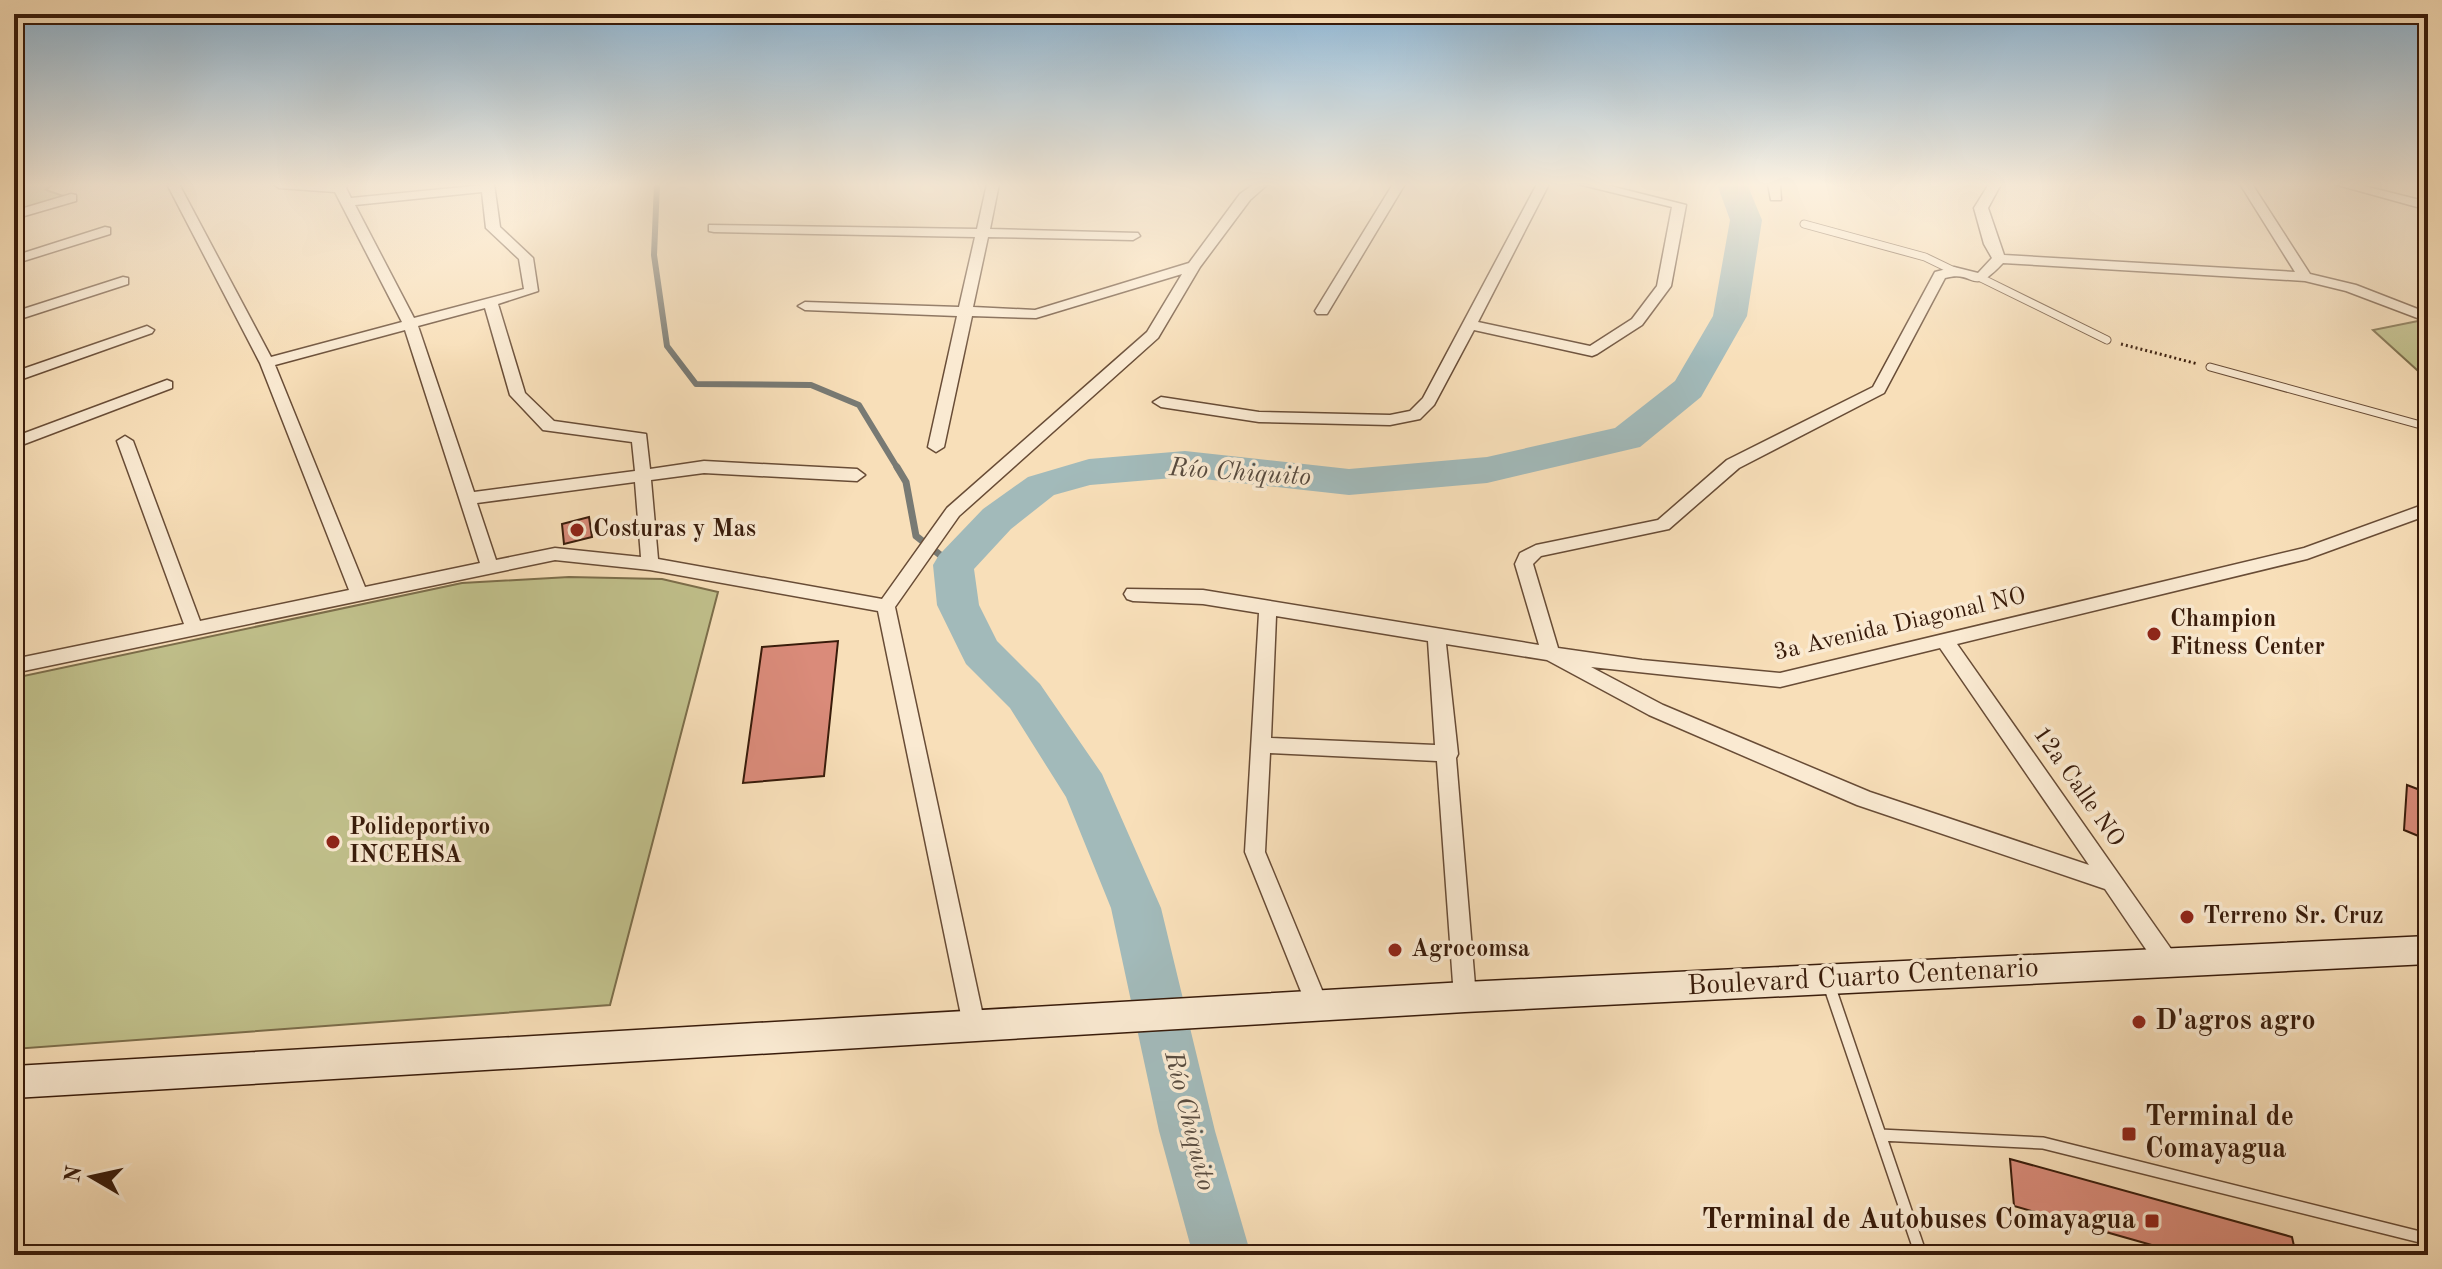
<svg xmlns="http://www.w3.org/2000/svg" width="2442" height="1269" viewBox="0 0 2442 1269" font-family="'Old Standard TT',serif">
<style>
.green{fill:#c1c18c;stroke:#7c6e4b;stroke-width:2}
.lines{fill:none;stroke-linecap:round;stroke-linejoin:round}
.stream-far1{stroke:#787a74;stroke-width:6}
.stream{stroke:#787a74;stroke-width:7}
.river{fill:#a2baba;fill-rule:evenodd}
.building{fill:#da8b7a;stroke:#381b0a;stroke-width:2}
.service-far1-casing{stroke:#684c36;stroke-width:9}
.service-casing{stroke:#684c36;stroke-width:14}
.minor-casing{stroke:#684c36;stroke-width:3}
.secondary-casing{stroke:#381b0a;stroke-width:3}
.path{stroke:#381b0a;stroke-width:3;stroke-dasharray:2 3;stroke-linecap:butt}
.service-far1{stroke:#faead2;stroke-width:7}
.service{stroke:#faead2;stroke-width:11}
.minor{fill:#faead2;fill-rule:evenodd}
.secondary{fill:#faead2;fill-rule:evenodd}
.poi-dot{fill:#8f2418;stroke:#faead2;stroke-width:3}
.labels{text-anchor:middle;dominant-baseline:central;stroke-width:7;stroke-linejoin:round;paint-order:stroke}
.poi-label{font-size:24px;font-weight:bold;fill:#381b0a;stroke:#faead2;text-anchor:start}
.street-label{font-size:24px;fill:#381b0a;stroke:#faead2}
.water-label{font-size:26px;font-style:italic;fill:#584b3f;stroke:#faead2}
.near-street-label{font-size:28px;fill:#381b0a;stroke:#faead2}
.near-poi-label{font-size:28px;font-weight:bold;fill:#381b0a;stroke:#faead2;text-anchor:start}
</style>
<rect width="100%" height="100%" fill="#f8dfb9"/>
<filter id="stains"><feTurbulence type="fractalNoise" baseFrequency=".0025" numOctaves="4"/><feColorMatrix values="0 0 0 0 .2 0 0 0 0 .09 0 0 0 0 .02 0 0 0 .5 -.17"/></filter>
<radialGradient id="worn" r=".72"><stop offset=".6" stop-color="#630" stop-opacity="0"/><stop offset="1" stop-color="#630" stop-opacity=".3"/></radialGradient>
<path class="green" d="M14,184H53L46,190L66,197L14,212Z
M2428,319V380L2373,330Z
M569,577L662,579L718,592L610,1005L14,1049V678L462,583Z"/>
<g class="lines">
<path class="stream-far1" d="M657,184L654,255L667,346L696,384L811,385L859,405L898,469"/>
<path class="stream" d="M897,467L906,482L916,536L953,565"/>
<path class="river" d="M1717,184H1747L1762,220L1747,316L1701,397L1640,447L1487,483L1349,495L1185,477L1090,485L1054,495L1011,529L974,569L979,605L997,641L1040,684L1102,774L1161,908L1215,1131L1251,1255H1193L1159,1131L1111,908L1066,797L1010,708L966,664L960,652L937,605L933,565L939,555L983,509L1028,477L1089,459L1185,451L1349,469L1487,457L1615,428L1675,381L1713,316L1730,220Z"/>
</g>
<path class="building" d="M589,517L592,537L564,544L562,524Z
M838,641L824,776L743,783L762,647Z
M2407,785L2428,793V840L2404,830Z
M2010,1159L2292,1237L2296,1255H2187L2014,1206Z"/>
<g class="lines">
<defs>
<path id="service-far1" d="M1804,224L1925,257L1954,271
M1981,278L2107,340
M2210,367L2428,427"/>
<path id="service" d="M1828,982L1921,1255
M1880,1135L2043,1143L2428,1239"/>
<path id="minor" d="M167,184H179L271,357L402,322L335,192L279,188L273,184H348L346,188L351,198L494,184L500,227L533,258L538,291L498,304L525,393L554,421L646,434L650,469L704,461L857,469L865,475L857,481L704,473L651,480L658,559L882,599L947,508L1147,332L1182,274L1036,318L972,316L944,447L936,452L928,447L957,316L805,310L798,306L805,302L959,307L975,237L714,232L709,231V225L977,229L987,184H999L990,229L1138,233L1140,236L1133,240L988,237L973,307L1035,310L1189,263L1240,194L1254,184H1268L1250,200L1200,267L1158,338L959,516L895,607L985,1025L982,1033L974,1036L966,1033L963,1025L878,611L650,570L555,560L14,673V659L184,624L117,441L125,436L133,441L200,621L349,590L260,363ZM482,192L486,228L519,259L524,289L414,318L355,205ZM485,308L510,395L543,430L632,442L635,471L474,492L418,326ZM405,330L480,563L365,587L275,365ZM635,482L641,557L555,548L496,560L477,503Z
M1393,184H1405L1327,314H1317L1315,311Z
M1537,184H1549L1478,322L1590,346L1632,319L1657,286L1672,207L1578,184H1602L1686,205L1671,286L1642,325L1597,354L1592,356L1474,330L1434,405L1420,419L1390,425L1259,422L1161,407L1153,402L1161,397L1259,412L1390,415L1410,411L1423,398Z
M1768,184H1780L1781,200H1771Z
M1989,184H2001L1988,208L2004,255L2295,272L2240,184H2252L2310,274L2356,285L2428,313V322L2346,291L2305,281L2003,263C1969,299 1977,269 1945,278L1884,393L1739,468L1669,529L1541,556L1533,564L1558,648L1642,660L1780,673L2304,548L2428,503V515L2307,559L1957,644L2176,956L2179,963L2176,970L2168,973L2160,970L2105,889L1857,805L1649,715L1547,660L1446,644L1458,754L1456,758L1476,997L1473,1004L1465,1007L1457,1004L1454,997L1437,761L1270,753L1265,852L1329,1007L1326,1014L1318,1018L1310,1014L1245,852L1259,613L1203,604L1133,601L1127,599L1124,594L1127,589L1203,590L1539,645L1515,564L1520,553L1536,545L1658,520L1727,460L1873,387L1935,272L1954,267L1978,273L1992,258L1984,244L1974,208ZM1276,616L1428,641L1435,745L1271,738ZM1940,648L2089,865L1870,792L1663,705L1591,667L1780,687Z
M2334,184H2356L2428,202V210Z
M71,194L76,195V201L14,219V211Z
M105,227L110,228V234L14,264V256Z
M123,277L128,278V284L14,321V312Z
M147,326L154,330L152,333L14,382V372Z
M167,380L172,382V388L14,448V437Z"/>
<path id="secondary" d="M2428,936V964L1465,1012L14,1098V1066L1465,982Z"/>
</defs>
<use href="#service-far1" class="service-far1-casing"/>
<use href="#service" class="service-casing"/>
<use href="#minor" class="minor-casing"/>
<use href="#secondary" class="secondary-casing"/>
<path class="path" d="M2121,344L2198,364"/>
<use href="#service-far1" class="service-far1"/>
<use href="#service" class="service"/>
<use href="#minor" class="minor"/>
<use href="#secondary" class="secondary"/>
</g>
<linearGradient id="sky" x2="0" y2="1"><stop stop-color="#8cb6d6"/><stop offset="0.51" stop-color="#fcf1e0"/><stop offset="1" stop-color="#fcf1e0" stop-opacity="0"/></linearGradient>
<rect width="2442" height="362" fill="url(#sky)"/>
<g class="poi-dot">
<circle cx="577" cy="530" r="8"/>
<circle cx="2154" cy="634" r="8"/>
<circle cx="333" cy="842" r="8"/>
<circle cx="2187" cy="917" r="8"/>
<circle cx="1395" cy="950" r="8"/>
<circle cx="2139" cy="1022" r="8"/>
<rect x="2121" y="1126" width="16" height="16" rx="4"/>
<rect x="2144" y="1213" width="16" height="16" rx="4"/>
</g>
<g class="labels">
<g class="poi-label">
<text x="593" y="530">Costuras y Mas</text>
<text x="2170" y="620">Champion<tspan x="2170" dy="28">Fitness Center</tspan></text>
<text x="349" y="828">Polideportivo<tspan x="349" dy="28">INCEHSA</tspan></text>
<text x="2203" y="917">Terreno Sr. Cruz</text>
<text x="1411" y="950">Agrocomsa</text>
</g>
<g class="street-label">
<text transform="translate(1900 625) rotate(-13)">3a Avenida Diagonal NO</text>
<text transform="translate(2078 787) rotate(55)">12a Calle NO</text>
</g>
<g class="water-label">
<text transform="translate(1240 473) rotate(4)">Río Chiquito</text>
<text transform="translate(1189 1121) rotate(76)">Río Chiquito</text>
</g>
<g class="near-street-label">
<text transform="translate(1863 978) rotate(-3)">Boulevard Cuarto Centenario</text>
</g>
<g class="near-poi-label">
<text x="2155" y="1022">D'agros agro</text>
<text x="2145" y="1118">Terminal de<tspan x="2145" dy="32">Comayagua</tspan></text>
<text x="2136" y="1221" text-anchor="end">Terminal de Autobuses Comayagua</text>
</g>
</g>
<rect width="2442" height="1269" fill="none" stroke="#f8dfb9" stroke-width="48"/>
<rect x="16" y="16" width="2410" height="1237" fill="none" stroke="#381b0a" stroke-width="4"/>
<rect x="24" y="24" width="2394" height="1221" fill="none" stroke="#381b0a" stroke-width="2"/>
<g transform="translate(92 1177) rotate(279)" stroke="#faead2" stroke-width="6" paint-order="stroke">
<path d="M0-6L14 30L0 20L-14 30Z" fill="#381b0a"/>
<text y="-12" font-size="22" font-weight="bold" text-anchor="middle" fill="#381b0a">N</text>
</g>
<rect width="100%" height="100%" filter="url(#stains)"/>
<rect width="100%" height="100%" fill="url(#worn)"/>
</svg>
